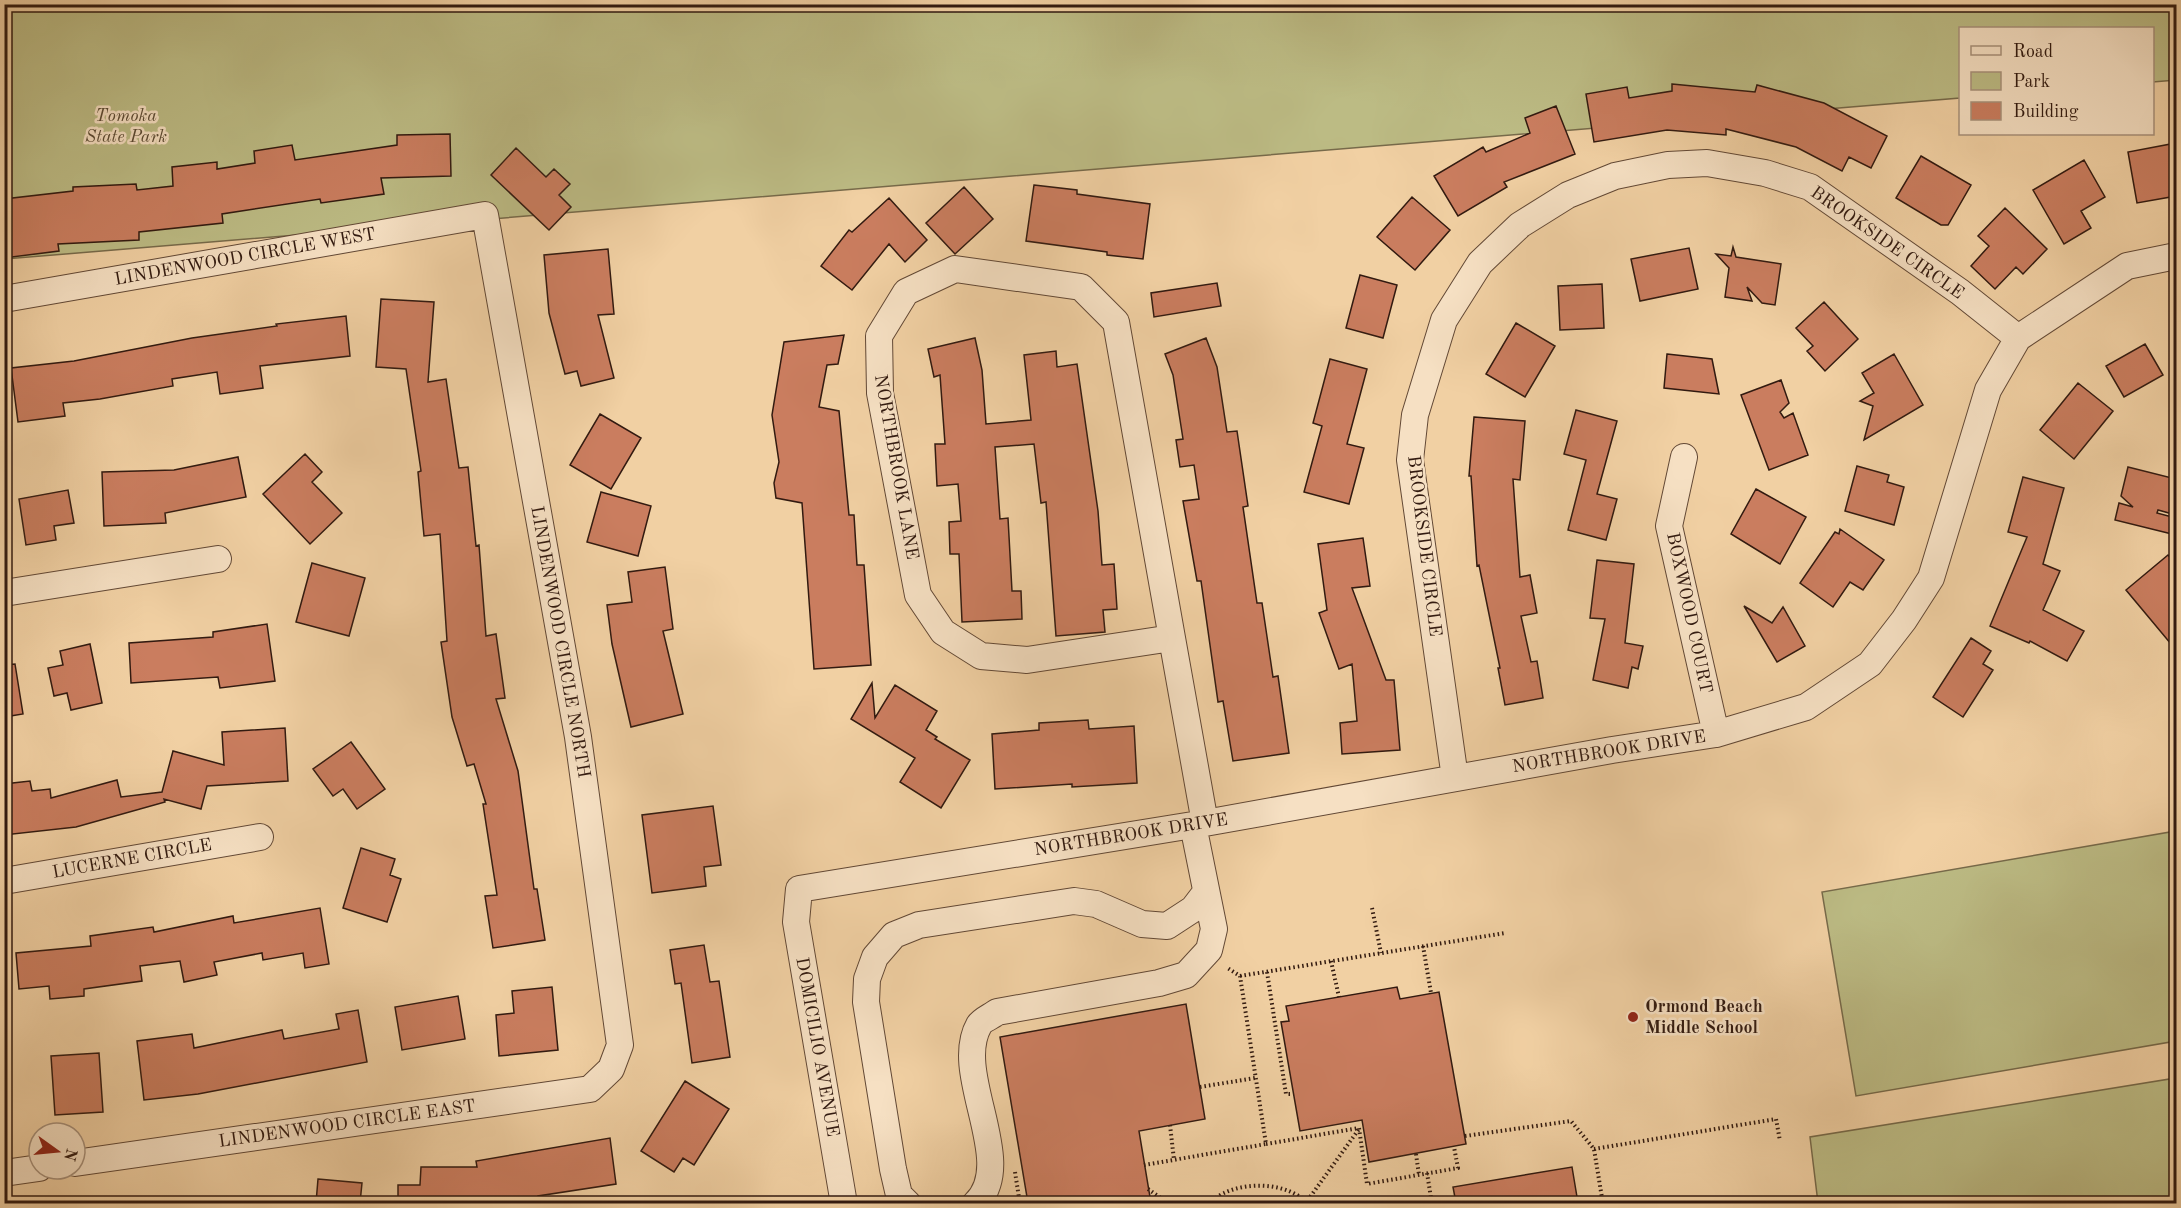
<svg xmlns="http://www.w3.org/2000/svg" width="2181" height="1208" viewBox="0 0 2181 1208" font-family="'Old Standard TT',serif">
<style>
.green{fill:#bcbb84;stroke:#776a4a;stroke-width:1.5}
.building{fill:#ca7d5f;stroke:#321a10;stroke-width:1.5}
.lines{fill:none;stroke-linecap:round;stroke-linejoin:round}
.minor-casing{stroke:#624835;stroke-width:28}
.path{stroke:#321a10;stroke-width:4;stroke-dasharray:1.5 3;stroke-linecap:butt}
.minor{stroke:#f6e0c3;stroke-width:26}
.poi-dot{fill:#8f2418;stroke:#f6e0c3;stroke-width:2}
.labels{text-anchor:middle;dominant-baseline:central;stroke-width:5;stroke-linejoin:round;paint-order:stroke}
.park-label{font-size:18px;font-style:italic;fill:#5b4a33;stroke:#f6e0c3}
.street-label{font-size:18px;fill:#321a10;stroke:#f6e0c3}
.poi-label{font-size:18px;font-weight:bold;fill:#321a10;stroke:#f6e0c3;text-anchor:start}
</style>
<rect width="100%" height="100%" fill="#f1d0a3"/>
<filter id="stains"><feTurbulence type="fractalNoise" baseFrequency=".00333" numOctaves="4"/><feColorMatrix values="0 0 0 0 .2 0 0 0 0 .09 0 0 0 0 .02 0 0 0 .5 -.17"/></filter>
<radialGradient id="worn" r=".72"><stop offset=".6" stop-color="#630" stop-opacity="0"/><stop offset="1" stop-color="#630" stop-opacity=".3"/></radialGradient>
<path class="green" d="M5,5H2176V80L2153,82L2152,28H1960V98L5,259Z
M2176,831V1041L1856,1096L1822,892Z
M2176,1078V1203H1818L1810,1137Z"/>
<path class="building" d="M1672,84L1755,92L1757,85L1824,103L1887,136L1871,168L1849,157L1842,171L1796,147L1726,129V135L1667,130L1594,142L1586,94L1627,87L1629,98L1672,91Z
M1556,106L1575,154L1504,182L1507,187L1458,216L1434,176L1483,147L1486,152L1530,133L1525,118Z
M450,134L451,176L381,178L384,194L321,203L320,199L222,214L223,223L139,232V240L58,244L59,251L4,258V199L73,191V187L136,184L137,190L173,186L172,167L217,162V169L255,163L254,151L292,145L295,160L397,145V135Z
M2176,143V196L2137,203L2128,152Z
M516,148L546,177L554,169L570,184L559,195L571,207L549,230L491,175Z
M1921,156L1971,185L1948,225H1941L1896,198Z
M2084,160L2105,197L2081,211L2091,228L2064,244L2033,190Z
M1034,185L1077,190V194L1150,204L1143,259L1107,255V252L1026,241Z
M964,187L993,219L955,254L926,223Z
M1412,197L1450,230L1415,270L1377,237Z
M889,198L927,240L905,262L889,244L852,290L821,266L849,230L852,232Z
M2005,208L2047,249L2023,274L2016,267L1995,289L1971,266L1989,246L1978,236Z
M1733,247L1736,257L1781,264L1775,305L1762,303L1747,287L1752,301L1725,297L1729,268L1716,254L1731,256Z
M1689,248L1698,289L1640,301L1631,259Z
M608,249L614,314L598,315L614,378L581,386L577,371L565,374L549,313L544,255Z
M1360,275L1397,285L1383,338L1346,328Z
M1217,283L1221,306L1154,317L1151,293Z
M1602,284L1604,328L1560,330L1558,286Z
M381,299L434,302L428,382L446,379L459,468L468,467L476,546L479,545L486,636L496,634L505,698L496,699L518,771L534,889H537L545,940L493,948L485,896L497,895L483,804H486L474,764L467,766L452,717L441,642L447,641L440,534L424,536L418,472L421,471L406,369L376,367Z
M1824,302L1858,339L1825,371L1807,351L1813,346L1796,328Z
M346,316L350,356L260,366L263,388L220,394L217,372L172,379L173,386L100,399L63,403L65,416L18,422L11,368L74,361L192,338L277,326L276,324Z
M1516,323L1555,346L1525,397L1486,374Z
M844,335L838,364L827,365L819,407L839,411L849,515H854L857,565H864L871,665L814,669L802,503L776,498L774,483L779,462L772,415L784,342Z
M975,338L982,370L986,424L1031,420L1024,355L1056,351L1057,367L1077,364L1098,511L1102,565L1114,564L1117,609L1103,610L1105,632L1056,636L1046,502L1041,503L1034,444L995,447L1000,519L1008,518L1012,591H1021L1022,619L962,622L959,554H950L949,522L961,521L958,484L937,486L935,444H945L940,375L934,377L928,349Z
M1206,338L1217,367L1227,432L1237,431L1248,506L1243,507L1257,603H1262L1273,677L1278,676L1289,753L1233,761L1223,701L1218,702L1201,581H1197L1183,501L1199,499L1194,465L1180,467L1176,440L1183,439L1173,375L1165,354Z
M2145,344L2163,375L2124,397L2106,366Z
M1667,354L1712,359L1719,394L1664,388Z
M1894,354L1923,405L1864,440L1873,406L1860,401L1874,393L1862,373Z
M1330,359L1367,369L1347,444L1364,448L1349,504L1304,492L1322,426L1313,423Z
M1781,380L1789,403L1780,412L1784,418L1793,413L1808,455L1769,470L1741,395Z
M2078,383L2113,411L2074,459L2040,430Z
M1576,410L1617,421L1597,494L1617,499L1606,540L1568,530L1586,460L1564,454Z
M600,414L641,438L611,489L570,465Z
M1474,417L1525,421L1520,480L1513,479L1520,577L1530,575L1537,613L1521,616L1531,662L1537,661L1543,698L1505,705L1498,668H1500L1479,565L1477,566L1471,476H1469Z
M305,454L322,472L312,482L342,513L310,544L263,494Z
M238,457L246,497L165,513L166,523L104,526L102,472L174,470Z
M1857,466L1889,475L1887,482L1904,487L1894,525L1845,511Z
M2128,467L2176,479V515L2158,510L2157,513L2176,518V535L2115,520L2119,503L2133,507L2121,496Z
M2023,477L2064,488L2043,564L2060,571L2043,610L2084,631L2067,661L2030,641L2029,643L1990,626L2027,537L2008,532Z
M1756,489L1806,517L1780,564L1731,534Z
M68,490L74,523L54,526L56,540L26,545L19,499Z
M601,492L651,506L638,556L587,542Z
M1840,529L1884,560L1863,590L1850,582L1833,607L1800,583L1835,532L1839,534Z
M1363,538L1370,586L1352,588L1386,680H1394L1400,750L1342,754L1340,723L1357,721L1352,664L1339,669L1319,613L1327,610L1318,544Z
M2168,555L2176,564V650L2126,590Z
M1597,560L1634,564L1625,643L1643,646L1638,669L1632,667L1628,688L1593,680L1605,619L1590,618Z
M312,563L365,578L349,636L296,622Z
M665,567L673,629L663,631L683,714L631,727L612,644L607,605L632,602L628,572Z
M1744,606L1772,623L1783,607L1805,646L1777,662Z
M267,624L275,681L220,688L218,677L131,683L129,643L213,637V632Z
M1971,638L1991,651L1983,664L1993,670L1963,717L1933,697Z
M90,644L102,703L71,710L67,693L54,696L48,668L63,665L60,651Z
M15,664L23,714L4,717V665Z
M872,683L875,718L895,685L937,711L926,730L937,737L935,739L970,760L941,808L900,782L915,758L851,719Z
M1088,720L1089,729L1134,726L1137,783L1072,787V784L995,789L992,734L1039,730V723Z
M285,728L288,781L207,786L201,809L164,799L165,802L76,827L4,835V784L30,781L32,791L50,789L51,798L117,780L121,797L162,792L173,751L224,765L222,732Z
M351,742L385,789L357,809L343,789L333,796L313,769Z
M713,806L721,865L704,867L706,886L652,893L642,815Z
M361,848L395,859L390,875L401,879L387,922L343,908Z
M320,908L329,964L305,968L303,953L263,960L262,953L214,962L217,975L184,982L180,961L140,966L142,981L84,989V996L50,999L49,986L19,989L16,953L91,946L90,936L153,927L154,932L233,916L234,923Z
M704,945L710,982L719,981L730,1057L692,1063L681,983L675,984L670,950Z
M552,987L558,1050L499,1056L496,1015L514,1013L512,991Z
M1397,987L1400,999L1439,992L1466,1144L1369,1162L1362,1120L1300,1131L1281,1022L1289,1021L1286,1006Z
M458,996L465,1039L402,1050L395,1007Z
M1186,1004L1205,1119L1139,1131L1151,1203H1028L1000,1037Z
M358,1010L367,1062L198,1094L144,1100L137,1041L192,1034L194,1048L282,1030L284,1039L339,1029L336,1014Z
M99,1053L103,1112L55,1115L51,1056Z
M685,1081L729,1109L694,1165L683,1158L674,1172L641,1151Z
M610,1138L616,1184L538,1196V1199L511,1203H398V1185H420L421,1167H477L476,1161Z
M1572,1167L1578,1203H1456L1453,1187Z
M318,1179L362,1183L360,1203H316Z"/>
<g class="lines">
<defs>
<path id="minor" d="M955,269L1081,287L1116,322L1172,638L1027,660L981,656L943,632L918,595L880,393L879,336L906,292Z
M4,299L485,215L578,737L620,1045L611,1069L590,1089L75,1163
M1684,457L1669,526L1716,734
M4,593L218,559
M1172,638L1205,823
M1455,778L1410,460L1415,415L1444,320L1480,263L1520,225L1568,195L1615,176L1668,165L1707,163L1765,173L1810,187L1960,292L2018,338
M4,881L260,837
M4,1173L39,1168
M844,1204L796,922L799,889L1205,823L1612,750L1716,734L1806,707L1870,664L1904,620L1931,578L1988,390L2018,338L2127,266L2176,256
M908,1204L899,1195L893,1169L866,1002L867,979L875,957L894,935L919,925L1074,901L1096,904L1142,924L1167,926L1193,909L1206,892
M975,1204C1019,1163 951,1074 979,1025C982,1020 992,1016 997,1012L1159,983L1186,975L1209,950L1214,929L1193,825"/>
</defs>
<use href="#minor" class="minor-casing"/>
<path class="path" d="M1372,908L1381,953
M1423,946L1431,993
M1331,961L1339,997
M1267,972L1286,1094H1293
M1240,976L1505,933
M1200,1087L1255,1078
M1170,1125L1174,1160
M1465,1136L1571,1121L1594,1149L1603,1204
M1266,1144L1359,1128L1367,1184L1458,1168L1454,1147
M1594,1149L1776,1119L1780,1141
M1416,1154L1419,1175
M1144,1165L1266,1144L1240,976L1226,967
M1015,1172L1020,1204
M1427,1173L1432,1204
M1148,1189L1169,1204
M1209,1204C1214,1200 1219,1195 1224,1193C1250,1181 1288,1183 1309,1204
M1305,1204L1359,1129"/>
<use href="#minor" class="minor"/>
</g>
<circle class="poi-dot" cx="1633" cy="1017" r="6"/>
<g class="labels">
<g class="park-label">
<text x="126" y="116">Tomoka<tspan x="126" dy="21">State Park</tspan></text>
</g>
<g class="street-label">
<text transform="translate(1887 243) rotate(35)">BROOKSIDE CIRCLE</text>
<text transform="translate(245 257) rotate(-10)">LINDENWOOD CIRCLE WEST</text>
<text transform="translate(896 467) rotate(80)">NORTHBROOK LANE</text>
<text transform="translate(1424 546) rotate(83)">BROOKSIDE CIRCLE</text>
<text transform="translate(1689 613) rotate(78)">BOXWOOD COURT</text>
<text transform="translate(560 642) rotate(80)">LINDENWOOD CIRCLE NORTH</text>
<text transform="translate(1609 752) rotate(-9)">NORTHBROOK DRIVE</text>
<text transform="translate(1131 835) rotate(-9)">NORTHBROOK DRIVE</text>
<text transform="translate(132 859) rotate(-10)">LUCERNE CIRCLE</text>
<text transform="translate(817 1047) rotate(80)">DOMICILIO AVENUE</text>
<text transform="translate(347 1124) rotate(-8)">LINDENWOOD CIRCLE EAST</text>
</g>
<g class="poi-label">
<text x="1645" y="1007">Ormond Beach<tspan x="1645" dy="21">Middle School</tspan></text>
</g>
</g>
<rect width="2181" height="1208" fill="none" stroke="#f1d0a3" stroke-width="24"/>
<rect x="6" y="6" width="2169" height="1196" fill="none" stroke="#321a10" stroke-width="3"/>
<rect x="12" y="12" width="2157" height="1184" fill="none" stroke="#321a10" stroke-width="1.5"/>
<rect x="1959" y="27" width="195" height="108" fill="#f6e0c3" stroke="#a8917b" stroke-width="1.5"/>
<rect x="1971" y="46" width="30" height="9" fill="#f6e0c3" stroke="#a8917b" stroke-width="1.5"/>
<text x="2013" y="57" font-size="18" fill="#321a10">Road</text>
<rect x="1971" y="72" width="30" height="18" fill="#bcbb84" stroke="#a8917b" stroke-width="1.5"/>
<text x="2013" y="87" font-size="18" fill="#321a10">Park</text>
<rect x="1971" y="102" width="30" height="18" fill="#ca7d5f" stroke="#a8917b" stroke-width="1.5"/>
<text x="2013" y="117" font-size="18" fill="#321a10">Building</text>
<g transform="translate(57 1151) rotate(105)"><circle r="28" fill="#f6e0c3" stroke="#a8917b" stroke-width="1.5"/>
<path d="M0-4.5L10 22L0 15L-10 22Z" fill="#8f2418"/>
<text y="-9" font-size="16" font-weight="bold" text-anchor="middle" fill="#321a10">N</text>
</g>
<rect width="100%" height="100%" filter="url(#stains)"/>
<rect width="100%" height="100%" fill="url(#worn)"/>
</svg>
